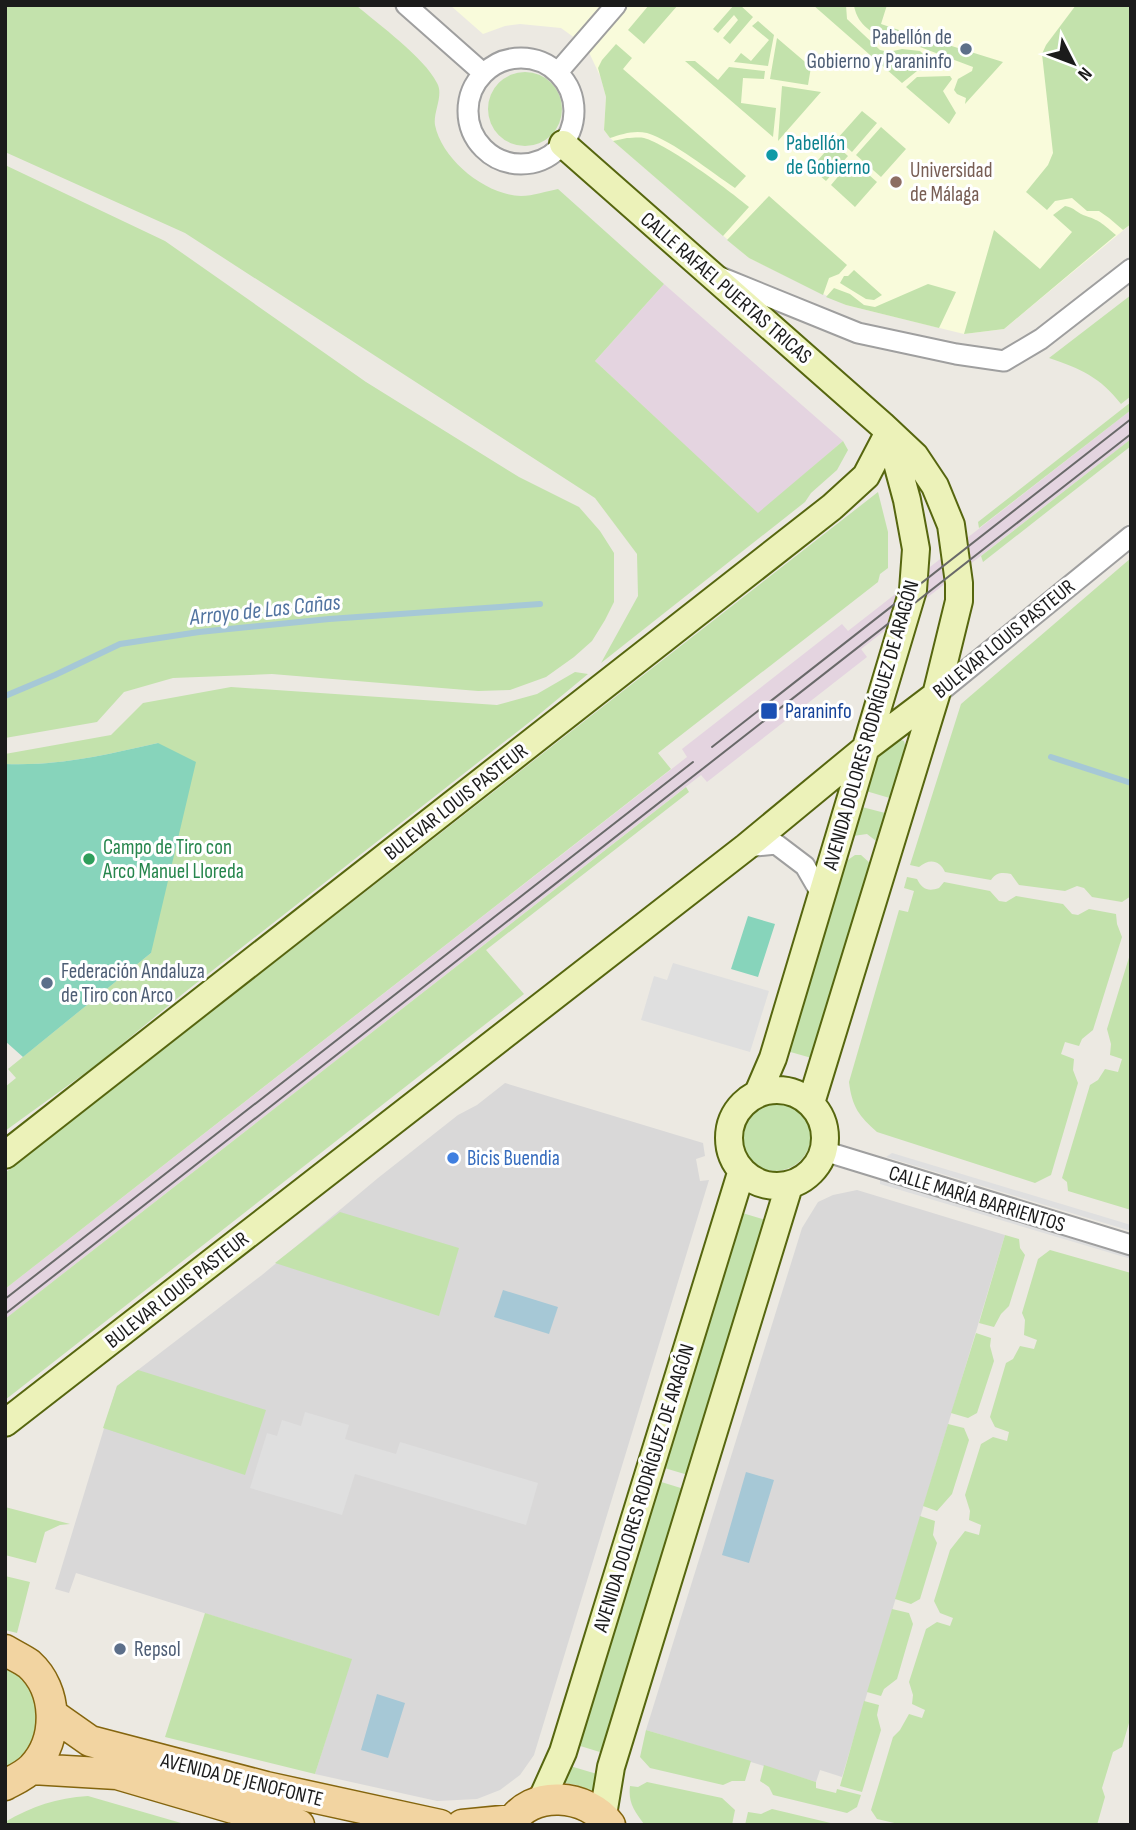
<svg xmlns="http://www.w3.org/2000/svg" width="1136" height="1830" viewBox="0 0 1136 1830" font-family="'Sofia Sans Condensed',sans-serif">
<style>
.residential{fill:#d9d8d8}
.industrial{fill:#e4d4e0}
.education{fill:#f9fbdb}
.grass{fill:#c3e2ac}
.pitch{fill:#87d4bb}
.parking{fill:#dfdfdf}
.water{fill:#a6c8d6}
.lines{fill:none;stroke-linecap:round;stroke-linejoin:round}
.stream{stroke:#a6c8d6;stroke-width:6}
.street-casing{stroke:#9f9f9f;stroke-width:23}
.secondary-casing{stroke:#56660f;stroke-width:30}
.primary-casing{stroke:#84650e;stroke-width:33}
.street{stroke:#fff;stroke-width:19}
.secondary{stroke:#ecf2b9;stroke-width:26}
.primary{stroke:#f2d4a1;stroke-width:30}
.tram{stroke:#696969;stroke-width:2}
.service-dot{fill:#5c6f8a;stroke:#fff;stroke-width:2.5}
.culture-dot{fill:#0f9aa8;stroke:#fff;stroke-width:2.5}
.education-dot{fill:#8d6e63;stroke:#fff;stroke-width:2.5}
.transit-dot{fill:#1a4fb4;stroke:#fff;stroke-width:2.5}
.leisure-dot{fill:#2e9e5b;stroke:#fff;stroke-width:2.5}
.shop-dot{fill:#3f7fe0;stroke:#fff;stroke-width:2.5}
.labels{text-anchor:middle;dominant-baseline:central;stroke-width:6;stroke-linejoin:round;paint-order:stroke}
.service-label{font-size:21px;fill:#4e5e75;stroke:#fff;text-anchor:start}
.culture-label{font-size:21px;fill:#0d838f;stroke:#fff;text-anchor:start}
.education-label{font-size:21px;fill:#785e54;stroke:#fff;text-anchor:start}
.street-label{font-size:21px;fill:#1b1b1b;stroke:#fff}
.transit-label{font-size:21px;fill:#164399;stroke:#fff;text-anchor:start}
.leisure-label{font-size:21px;fill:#27864d;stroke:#fff;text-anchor:start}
.shop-label{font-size:21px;fill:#366cbe;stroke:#fff;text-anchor:start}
.water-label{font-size:23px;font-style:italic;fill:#5274a0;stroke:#fff}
</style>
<rect width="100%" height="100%" fill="#ece9e2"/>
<path class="residential" d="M505,1083L703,1143L705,1156L696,1159L700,1181L709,1180L534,1755L520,1775L500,1790L477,1799L437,1801L315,1774L351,1659L76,1573L69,1593L55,1589L117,1386L262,1275L378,1178L458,1115L477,1105Z
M857,1190L1005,1235L842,1777L820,1770L816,1782L646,1730L802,1228L818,1202L833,1195Z"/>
<path class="industrial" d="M664,284L843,441L758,514L595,361Z
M1131,410V439L861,649L867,657L707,782L701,775L5,1319V1289L687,757L682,749L842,624L848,631Z"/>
<path class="education" d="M450,5H1131V224L1004,329L964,334L846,305L749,258L610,138L604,130L606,97L601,78L586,46L561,28L520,24L505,26L483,34Z"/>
<path class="grass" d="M5,5H356C379,25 424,57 437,83C444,95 433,112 435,125C442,160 486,195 521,196C533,196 547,191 558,189L664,284L595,361L758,513L843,441L848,450L837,470L811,493L805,502L601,663L638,596L637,554L595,498L185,233L5,152Z
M649,5H678L644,44L628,30Z
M734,5H740L753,17L730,44L723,38L738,20L734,15L718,33L713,29Z
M813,5H846L847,19L880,50L889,52L902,49L920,51L932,62H945L947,67L943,70L917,71L902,83Z
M887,5L881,24L899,30L897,37L891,40C873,34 858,26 854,6Z
M1076,5H1131V224L1123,230L1109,218L1099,211H1087L1072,198L1055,201L1047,210L1026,192L1048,165L1053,153L1042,54L1046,45Z
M758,21L774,35L768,66L734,62L741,53L751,61L769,40L752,26Z
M913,34L1003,62L965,104L966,98L957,94L954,90L958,79L972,71L973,67L912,44Z
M777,38L811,67L808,85L770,79Z
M616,44L632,58L623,69L746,176L735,188C711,172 673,141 647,133C634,130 622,134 610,138L604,130L606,97L598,68L602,60Z
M685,61H695L718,80L729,67L765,71L764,79L743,78L741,103L776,108L773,137Z
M488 109a37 37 0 1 1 74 0a37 37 0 1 1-74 0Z
M950,76L952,79L943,91L956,113L949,124L906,87L917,77Z
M782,86L821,92L778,141Z
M862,111L877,123L852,152L837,139Z
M881,127L906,149L881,177L856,155Z
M627,138C632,138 639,137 644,138C667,144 729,190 749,207L723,236L613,141Z
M833,143L848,156L826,181L811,168Z
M852,160L877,182L855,207L831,185Z
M5,165L165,241L366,382L519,477L579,507L600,531L614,553V602L605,620L592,641L574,657L546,677L510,690L478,691L272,674L173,678L124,692L97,722L5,738Z
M769,196L847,265L839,274L829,278L823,295L749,258L727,240Z
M1065,206C1074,207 1078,214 1086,216C1101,221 1104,225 1116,235L1004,329L964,334L994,230L1040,269L1072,232L1053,215Z
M854,270L882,295L874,300L866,299L840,283L844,276H848Z
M928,284L956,292L939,328L846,305L826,297L834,288L850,294L864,305L875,307Z
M1131,295V396L1121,404C1100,377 1081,369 1049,358Z
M1131,402V410L979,528L978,522Z
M1131,439V446L983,562L981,556Z
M878,492L888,532V568L880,574L878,582L658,753L671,769L5,1289V1173Z
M1131,558V896L1122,902L1092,897L1084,888L1077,886L1065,891L1019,885L1011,874C1003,872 996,872 991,880L945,872C940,860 929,858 919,867L910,865L961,704Z
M575,672L588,674L536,717L185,992L99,1063L5,1131V1087L16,1078L8,1069L151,953L158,743C104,755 61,766 5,764V754L111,735L143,703L231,687L497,705L537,694Z
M898,739L904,741L907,752L893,799L866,791L878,755Z
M686,787L689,792L486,950L524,994L5,1400V1319Z
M862,807L889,814L880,844L867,834L853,836Z
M855,855H861L871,864L815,1059L787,1051L845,862Z
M907,877L917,879C922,889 928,892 939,888L944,882L990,891L999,901L1006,902L1016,896L1063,904L1072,914L1078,915L1089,909L1116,914L1117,924L1122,937L1093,1030L1082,1039L1079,1046L1065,1042L1061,1054L1074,1059L1073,1070L1078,1083L1051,1175L1035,1183L877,1132C859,1116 852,1107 849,1082L899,910L908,912L914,891L904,888Z
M1131,951V1210L1068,1191L1067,1182L1062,1178L1090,1085L1098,1080L1105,1069L1118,1072L1122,1059L1110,1055L1111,1044L1107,1029Z
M739 1135a36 36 0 1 1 72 0a36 36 0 1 1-72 0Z
M340,1212L459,1248L439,1316L275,1263Z
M739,1212L766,1220L688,1475L661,1467Z
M1005,1235L1019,1239L1020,1248L1025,1255L1009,1306L1001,1314L994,1327L979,1323Z
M1050,1250L1131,1273V1716L1122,1747L1113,1752L1102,1788L1105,1797L1097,1825H903L877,1819L871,1810L893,1737L900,1730L909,1714L922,1718L925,1710L912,1704L913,1695L909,1682L926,1629L937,1622L950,1626L953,1618L940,1613L934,1601L950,1550L965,1531L979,1535L981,1525L969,1520L970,1511L965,1495L981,1444L993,1437L1007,1441L1009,1432L995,1427L990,1417L1006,1363L1013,1359L1020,1346L1034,1349L1037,1340L1024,1335L1025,1320L1022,1313L1038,1259Z
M976,1333L991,1338L990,1346L994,1361L977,1413L968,1418L951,1413Z
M138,1370L266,1410L245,1475L103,1428L117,1386Z
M948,1424L964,1428L969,1440L952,1494L937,1511L923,1506Z
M658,1481L684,1489L603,1753L577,1745Z
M5,1507L70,1524L60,1525L45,1532L36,1563L5,1555Z
M920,1516L935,1521L933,1535L937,1543L920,1599L911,1604L895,1599Z
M5,1576L30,1582L17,1633L5,1630Z
M892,1609L909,1613L913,1624L897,1679L884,1689L881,1696L867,1692Z
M205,1613L352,1659L315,1774L165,1737Z
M5,1664L31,1684L41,1710L33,1749L5,1773Z
M864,1701L879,1705L877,1715L881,1730L862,1792L840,1786Z
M646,1730L751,1761L745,1781H732L723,1785L650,1768L640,1757Z
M764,1765L816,1782V1788L836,1793L837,1789L861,1795L857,1807L847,1813L773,1795L769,1787L760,1781Z
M570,1766L597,1774L594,1792L576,1785L559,1782Z
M647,1782L722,1798L735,1810L732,1825L644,1824C634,1811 628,1802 630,1786L638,1787Z
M88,1796L188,1825H5V1822C33,1806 56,1798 88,1796Z
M772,1809L839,1825H745L748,1812L761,1814Z"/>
<path class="pitch" d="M158,743L196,762L151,953L23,1057L5,1041V764C61,766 104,755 158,743Z
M748,916L775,924L758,977L731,969Z"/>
<path class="parking" d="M673,963L769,991L750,1052L641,1020L654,976L667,980Z
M892,1153L1131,1225V1231L886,1157Z
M880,1178L1131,1253V1259L880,1184Z
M305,1412L349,1425L345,1439L396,1454L400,1442L538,1483L526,1525L355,1474L342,1515L250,1488L267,1433L277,1436L282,1420L301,1426Z"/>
<path class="water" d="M503,1290L558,1307L549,1334L494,1317Z
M746,1472L774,1480L749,1563L722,1555Z
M377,1694L405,1703L388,1758L361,1750Z"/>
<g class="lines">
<path class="stream" d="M5,696L55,675L120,644L199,632L329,619L540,604
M1051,757L1131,783"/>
<defs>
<path id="street" d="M406,5L483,73
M468 111a53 53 0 1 1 106 0a53 53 0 1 1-106 0Z
M558,72L616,5
M720,277L858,333L956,354L1004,361L1041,339L1131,269
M936,695L1131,536
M746,847L776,844L805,866L823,897
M824,1151L1131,1245"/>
<path id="secondary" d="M563,144L882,425L915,456L935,486L951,525L959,583V601L936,695L811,1103
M729 1138a48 48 0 1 1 96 0a48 48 0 1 1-96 0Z
M758,1093L773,1058L913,590L916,549L907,500L889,433
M5,1155L832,507L866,476L889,432
M5,1423L746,847L866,748L936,695
M541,1801L563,1752L741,1173
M603,1815L611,1767L789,1186"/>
<path id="primary" d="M5,1650C13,1655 22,1659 29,1664C58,1690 59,1739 33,1767C26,1775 14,1780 5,1785
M53,1715L90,1741L266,1787L440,1825
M32,1769L117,1774L233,1808L299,1825
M462,1825L512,1820
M510,1825C530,1788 588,1794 610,1825"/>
</defs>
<use href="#street" class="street-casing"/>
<use href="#secondary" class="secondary-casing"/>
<use href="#primary" class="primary-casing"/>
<use href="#street" class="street"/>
<use href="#secondary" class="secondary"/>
<use href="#primary" class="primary"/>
<path class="tram" d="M712,747L1131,419
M5,1299L693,762
M5,1314L1131,434"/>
</g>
<g class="service-dot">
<circle cx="966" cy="49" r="7"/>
<circle cx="47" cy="983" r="7"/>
<circle cx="120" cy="1649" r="7"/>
</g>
<circle class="culture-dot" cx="772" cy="155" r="7"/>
<circle class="education-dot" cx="896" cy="182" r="7"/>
<rect class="transit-dot" x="760" y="702" width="18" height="18" rx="3.5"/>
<circle class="leisure-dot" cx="89" cy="859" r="7"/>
<circle class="shop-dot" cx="453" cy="1158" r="7"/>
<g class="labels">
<g class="service-label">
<text x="952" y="37" text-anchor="end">Pabellón de<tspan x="952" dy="24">Gobierno y Paraninfo</tspan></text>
<text x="61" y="971">Federación Andaluza<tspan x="61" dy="24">de Tiro con Arco</tspan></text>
<text x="134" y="1649">Repsol</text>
</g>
<g class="culture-label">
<text x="786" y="143">Pabellón<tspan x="786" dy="24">de Gobierno</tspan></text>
</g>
<g class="education-label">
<text x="910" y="170">Universidad<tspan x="910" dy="24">de Málaga</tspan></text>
</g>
<g class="street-label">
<text transform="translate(726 288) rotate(41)">CALLE RAFAEL PUERTAS TRICAS</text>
<text transform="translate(1004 639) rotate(-39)">BULEVAR LOUIS PASTEUR</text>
<text transform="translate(871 725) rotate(-74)">AVENIDA DOLORES RODRÍGUEZ DE ARAGÓN</text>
<text transform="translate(456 802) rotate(-38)">BULEVAR LOUIS PASTEUR</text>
<text transform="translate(977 1199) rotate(17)">CALLE MARÍA BARRIENTOS</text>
<text transform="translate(177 1290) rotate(-38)">BULEVAR LOUIS PASTEUR</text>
<text transform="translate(644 1488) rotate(-73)">AVENIDA DOLORES RODRÍGUEZ DE ARAGÓN</text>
<text transform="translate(242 1780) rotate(14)">AVENIDA DE JENOFONTE</text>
</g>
<g class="transit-label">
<text x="785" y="711">Paraninfo</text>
</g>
<g class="leisure-label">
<text x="103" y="847">Campo de Tiro con<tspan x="103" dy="24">Arco Manuel Lloreda</tspan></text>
</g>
<g class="shop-label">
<text x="467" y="1158">Bicis Buendia</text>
</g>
<g class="water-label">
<text transform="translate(265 610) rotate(-6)">Arroyo de Las Cañas</text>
</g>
</g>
<rect width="1136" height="1830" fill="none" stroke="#1b1b1b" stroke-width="14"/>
<g transform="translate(1073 63) rotate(132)" stroke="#ffffff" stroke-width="5" paint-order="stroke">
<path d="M0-5L12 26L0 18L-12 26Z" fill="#1b1b1b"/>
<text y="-10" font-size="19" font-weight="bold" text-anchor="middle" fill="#1b1b1b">N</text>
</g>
</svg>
